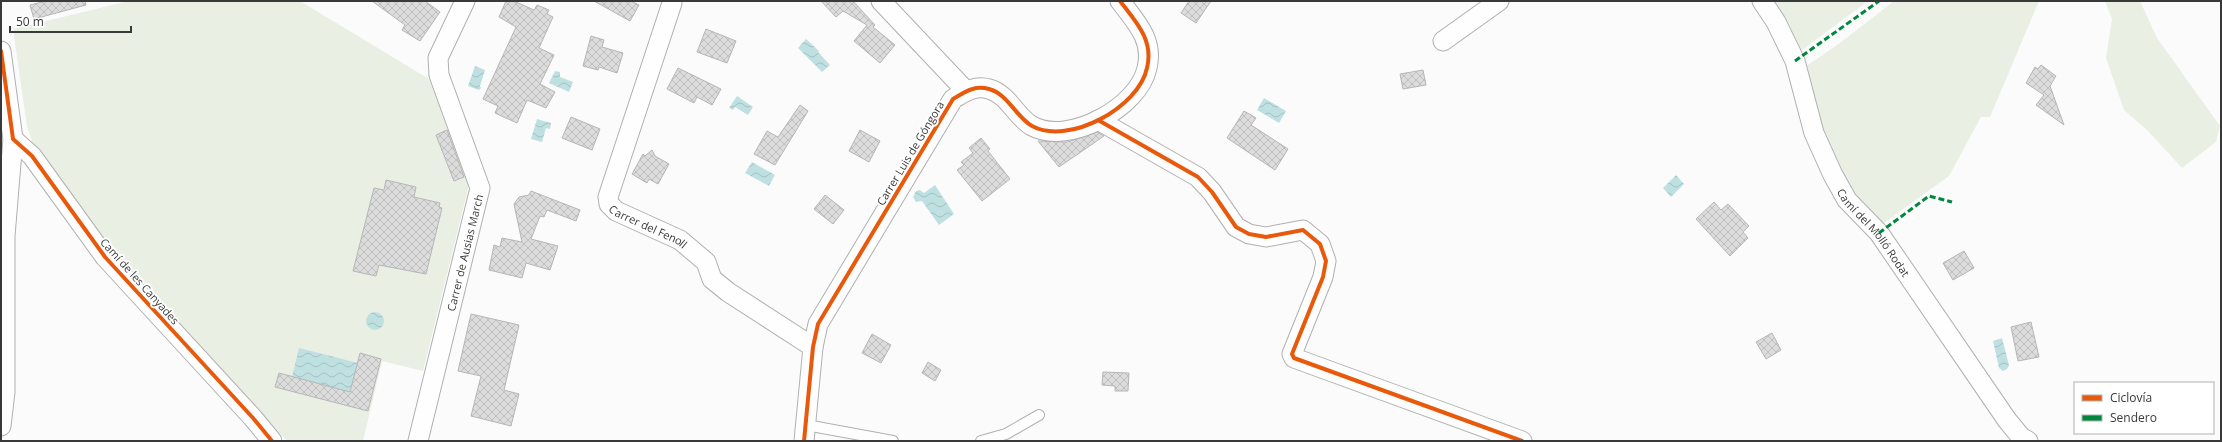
<svg xmlns="http://www.w3.org/2000/svg" width="2222" height="442" viewBox="0 0 2222 442" font-family="'Open Sans',sans-serif">
<style>
.green{fill:#e9efe3}
.water{fill:url(#water-waves)}
.building{fill:url(#building-cross-hatch);stroke:#b6b6b7}
.lines{fill:none;stroke-linecap:round;stroke-linejoin:round}
.service-casing{stroke:#b0b0b1;stroke-width:12}
.minor-casing{stroke:#b0b0b1;stroke-width:21}
.service{stroke:#fefeff;stroke-width:10}
.minor{stroke:#fefeff;stroke-width:19}
.quiet{stroke:#00873e;stroke-width:3;stroke-dasharray:6 3;stroke-linecap:butt}
.cycleway-casing{stroke:#fff;stroke-width:6}
.cycleway{stroke:#e8590c;stroke-width:4}
.labels{text-anchor:middle;dominant-baseline:central;stroke-width:4;stroke-linejoin:round;paint-order:stroke}
.street-label{font-size:11px;fill:#393939;stroke:#fff}
</style>
<defs>
<pattern id="water-waves" width="16" height="10" patternUnits="userSpaceOnUse"><rect width="16" height="10" fill="#bfe0e1"/><path d="M0 5q4-4 8 0t8 0" fill="none" stroke="#a5c1c2"/></pattern>
<pattern id="building-cross-hatch" width="8" height="8" patternUnits="userSpaceOnUse"><rect width="8" height="8" fill="#dcdcdd"/><path d="M0 0l8 8M0 8l8-8" fill="none" stroke="#bebebe"/></pattern>
</defs>
<rect width="100%" height="100%" fill="#fbfbfc"/>
<path class="green" d="M129,1H300L429,79L467,173L469,185L423,371L382,361L363,441H287L110,248L47,168L33,144L27,127L13,29Z
M1769,1H1868L1798,53Z
M1894,1H2039L1990,117H1981L1949,176L1881,225L1858,203L1824,137L1805,67L1840,43Z
M2105,1H2140L2157,38L2220,126L2216,142L2182,168L2148,131L2124,110L2106,58L2112,19Z"/>
<path class="water" d="M806,39L819,51L818,52L830,65L822,72L798,48Z
M475,66L485,70L480,86L481,88L479,90L468,86Z
M555,71L560,72V77L573,82L569,92L549,83Z
M737,96L753,107L748,115L735,107L733,110L729,108Z
M1264,98L1286,111L1279,123L1257,110Z
M537,119L551,123L550,129L546,128L542,142L531,139Z
M752,162L775,175L769,186L745,173Z
M1676,175L1684,184L1671,197L1663,188Z
M935,185L954,214L939,225L922,201L916,202L913,197L916,191L920,190L924,193Z
M366 321a9 9 0 1 1 18 0a9 9 0 1 1-18 0Z
M2002,338L2009,365L2007,369L2003,371L1999,368L1993,341Z
M299,348L358,363L350,392L292,377Z"/>
<path class="building" d="M46,1H85L86,5L34,19L30,5Z
M372,1H425L440,12L420,41L402,30L405,25Z
M506,1H514L534,10L537,5L549,10L547,14L553,17L539,48L554,55L540,84L555,92L546,108L527,100L517,123L495,113L498,106L483,99L516,27L499,17Z
M594,1H631L639,5L630,21Z
M821,1H853L875,25L873,27L895,45L880,63L854,41L867,25L843,11L836,17Z
M1189,1H1211L1196,23L1181,13Z
M706,29L736,41L727,63L697,52Z
M591,36L604,40L602,47L623,53L617,73L599,67L598,70L583,66Z
M2041,65L2056,76L2050,86L2064,125L2036,105L2044,95L2026,83L2035,67L2038,69Z
M678,68L721,89L712,105L697,97L694,103L667,89Z
M1423,70L1426,85L1403,89L1400,74Z
M800,105L808,111L775,165L754,154L767,131L778,137Z
M1244,111L1256,118L1251,125L1288,149L1275,170L1227,138Z
M571,117L600,129L592,150L562,138Z
M447,130L464,177L454,181L436,135Z
M860,130L880,141L869,162L849,151Z
M1097,132L1104,136L1059,167L1038,141L1067,142Z
M981,138L990,149L988,151L1010,179L982,201L957,170L964,165L961,162L973,153L969,148Z
M652,150L655,156L669,164L658,184L649,179L647,183L632,174L643,154L645,156Z
M386,180L416,187L414,197L440,203L439,207L442,208L426,274L379,265L376,276L353,271L374,188L384,190Z
M531,191L580,210L576,221L547,210L544,217L540,216L531,239L558,246L550,270L526,263L522,278L489,270L494,245L500,247L502,238L522,242L514,204L519,197L529,195Z
M825,195L844,210L833,224L814,209Z
M1714,202L1721,210L1728,204L1749,226L1743,232L1748,238L1730,256L1696,219Z
M1964,251L1974,268L1953,280L1943,263Z
M471,314L519,325L504,390L519,394L511,426L471,416L481,376L458,371Z
M2031,322L2039,357L2018,361L2011,327Z
M1772,333L1781,350L1766,359L1756,342Z
M872,334L891,345L881,363L862,353Z
M360,353L381,359L368,411L275,387L279,373L350,392Z
M928,362L941,370L935,381L922,373Z
M1103,372L1129,373L1128,391H1115V386L1102,385Z"/>
<g class="lines">
<defs>
<path id="service" d="M806,425L893,441
M981,441L1006,434L1039,415"/>
<g id="minor">
<path d="M881,1L966,91"/>
<path id="s1" d="M1762,1L1776,22L1795,61L1814,133L1833,175L1847,200L1879,233L2007,420L2021,437L2028,441"/>
<path id="s2" d="M672,3L608,197L609,204L616,211L680,240L706,262L712,279L728,292L813,347"/>
<path d="M1443,41L1499,1"/>
<path d="M1,51L13,139L32,156L105,257L253,418L272,441"/>
<path d="M1098,120L1198,177L1212,192L1236,227L1249,234L1266,237L1303,230L1320,244L1326,261L1323,277L1292,354L1294,358L1522,441"/>
<path d="M1,426L5,392V236L13,139"/>
<path id="s3" d="M418,441L480,188L439,75L438,58L465,1"/>
<path d="M804,441L813,347L818,324L953,99C965,92 974,85 989,89C1008,94 1016,117 1032,126C1069,146 1139,107 1147,68C1154,40 1136,22 1120,1"/>
</g>
</defs>
<use href="#service" class="service-casing"/>
<use href="#minor" class="minor-casing"/>
<use href="#service" class="service"/>
<use href="#minor" class="minor"/>
<path class="quiet" d="M1795,61L1879,1
M1879,233L1929,196L1952,202"/>
<defs>
<path id="cycleway" d="M1,51L13,139L32,156L105,257L253,418L272,441
M1098,120L1198,177L1212,192L1236,227L1249,234L1266,237L1303,230L1320,244L1326,261L1323,277L1292,354L1294,358L1522,441
M804,441L813,347L818,324L953,99C965,92 974,85 989,89C1008,94 1016,117 1032,126C1069,146 1139,107 1147,68C1154,40 1136,22 1120,1"/>
</defs>
<use href="#cycleway" class="cycleway-casing"/>
<use href="#cycleway" class="cycleway"/>
</g>
<g class="labels">
<g class="street-label">
<text transform="translate(910 153) rotate(-59)">Carrer Luis de Góngora</text>
<text stroke="none"><textPath href="#s2" startOffset="257">Carrer del Fenoll</textPath></text>
<text stroke="none"><textPath href="#s1" startOffset="260">Camí del Molló Rodat</textPath></text>
<text stroke="none"><textPath href="#s3" startOffset="194">Carrer de Ausias March</textPath></text>
<text transform="translate(140 281) rotate(48)">Camí de les Canyades</text>
</g>
</g>
<rect width="2222" height="442" fill="none" stroke="#393939" stroke-width="4"/>
<rect x="2074" y="382" width="140" height="52" fill="#ffffff" stroke="#b0b0b0"/>
<rect x="2082" y="395" width="20" height="6" fill="#e8590c" stroke="#b0b0b0"/>
<text x="2110" y="402" font-size="12" fill="#393939">Ciclovía</text>
<rect x="2082" y="415" width="20" height="6" fill="#00873e" stroke="#b0b0b0"/>
<text x="2110" y="422" font-size="12" fill="#393939">Sendero</text>
<path d="M10 26v6h121v-6" fill="none" stroke="#393939" stroke-width="2"/>
<text x="16" y="26" font-size="12" fill="#393939" stroke="#ffffff" stroke-width="3" paint-order="stroke">50 m</text>
</svg>
